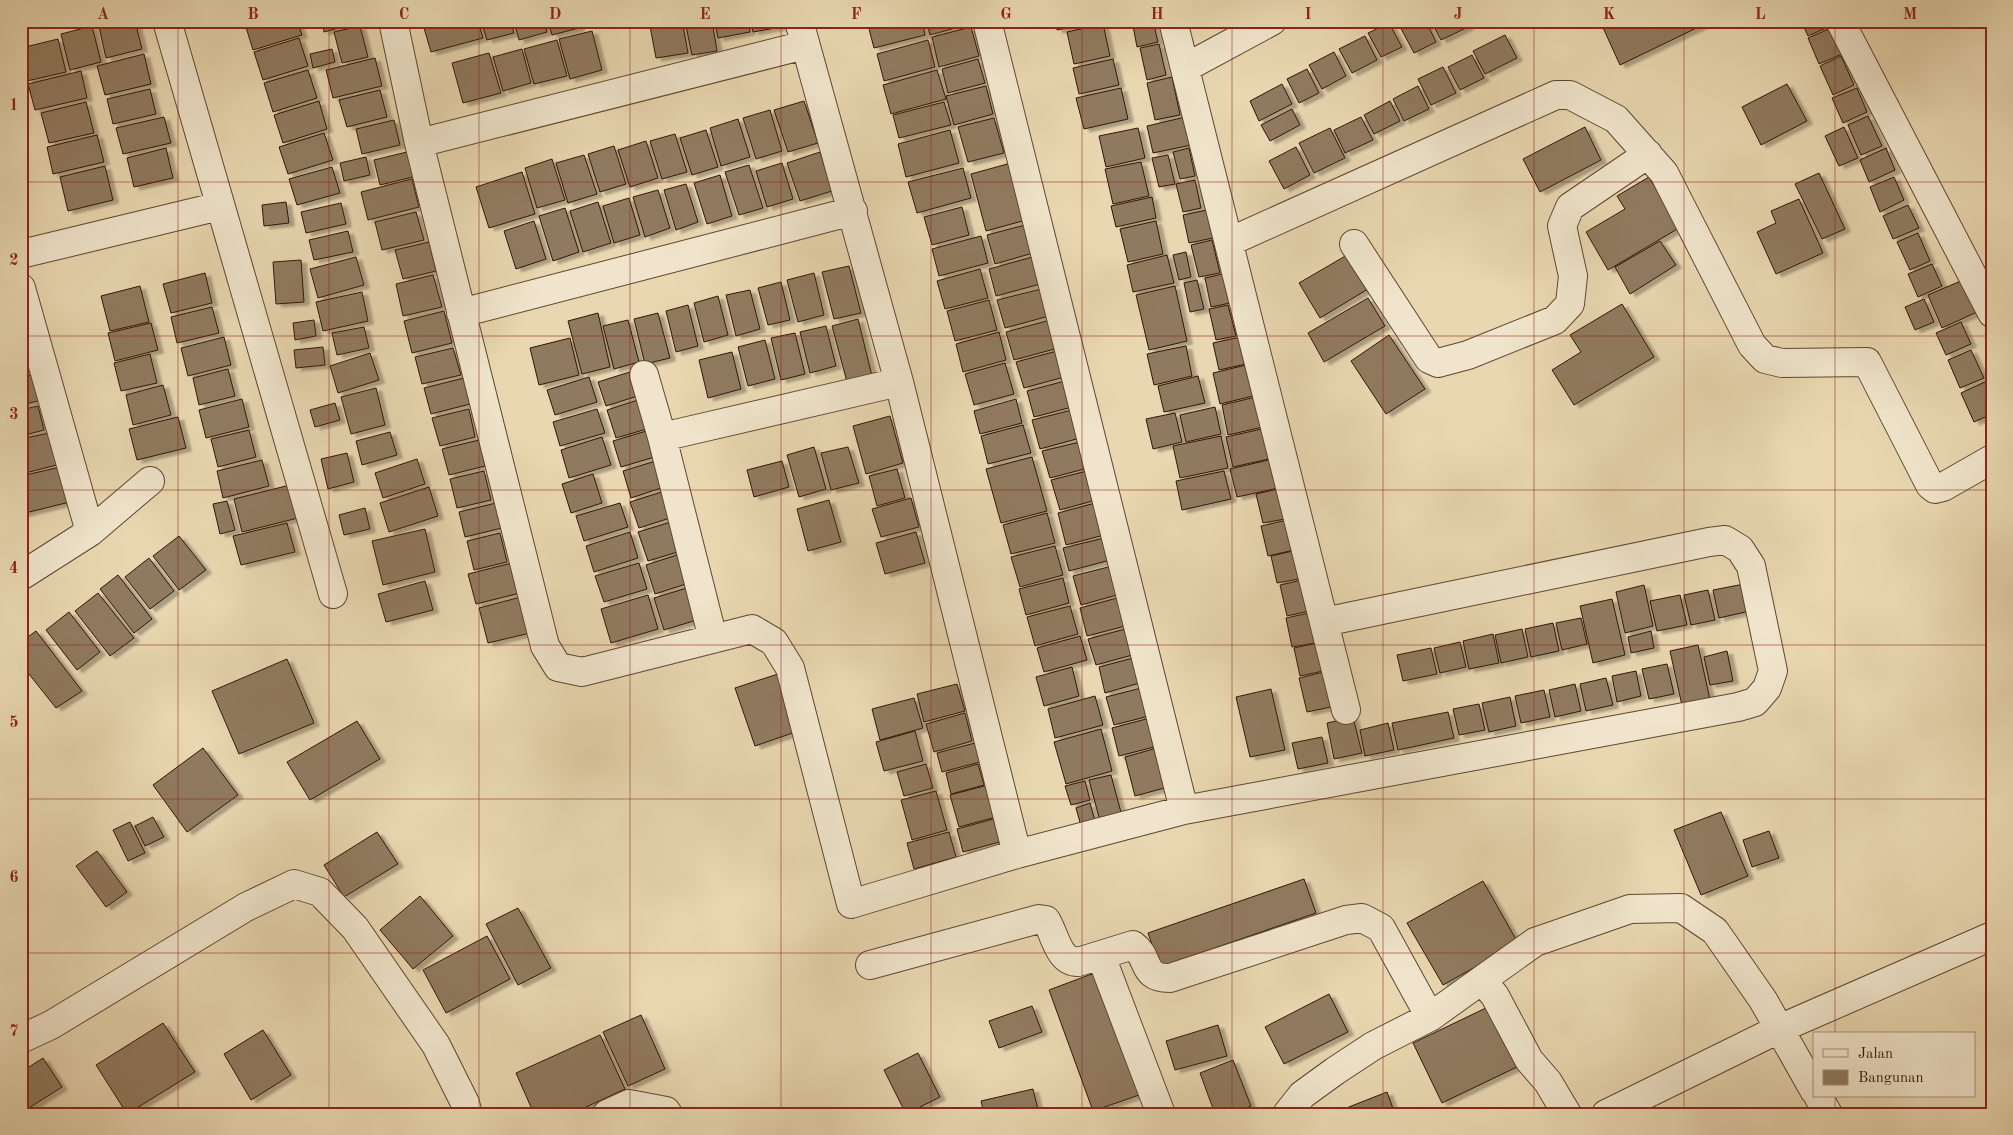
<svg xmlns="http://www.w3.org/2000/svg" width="2013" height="1135" viewBox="0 0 2013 1135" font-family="'Old Standard TT',serif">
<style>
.building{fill:#907a5e;stroke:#311606;filter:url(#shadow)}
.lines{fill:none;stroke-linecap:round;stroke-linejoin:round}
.street-casing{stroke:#5f4630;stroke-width:30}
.street{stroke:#f0e5cc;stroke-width:28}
.grid{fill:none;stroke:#8f2418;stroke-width:1;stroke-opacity:0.55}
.neatline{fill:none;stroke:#8f2418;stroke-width:2}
.grid-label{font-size:16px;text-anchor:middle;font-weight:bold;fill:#8f2418}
</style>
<defs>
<filter id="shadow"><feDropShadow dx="5.5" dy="3" stdDeviation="1" flood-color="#0004"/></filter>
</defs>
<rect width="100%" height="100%" fill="#e8d7b0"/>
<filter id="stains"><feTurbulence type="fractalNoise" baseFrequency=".004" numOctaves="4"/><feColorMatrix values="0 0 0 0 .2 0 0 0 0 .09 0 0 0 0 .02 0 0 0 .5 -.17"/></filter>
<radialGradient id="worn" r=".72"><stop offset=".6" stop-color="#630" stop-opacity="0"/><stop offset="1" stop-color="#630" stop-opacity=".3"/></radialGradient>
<path class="building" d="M124,21H135L142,49L106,58L99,27Z
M255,21H297L302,35L253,50L245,24Z
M322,21H360L361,22L324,32Z
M422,21H478L483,38L431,52Z
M481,21H510L514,33L487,40Z
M514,21H544L547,32L519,40Z
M548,21H578L579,28L552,35Z
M649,21H682L688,53L656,58Z
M685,21H712L717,51L692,55Z
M715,21H748L750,32L718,38Z
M751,21H780L781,27L753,32Z
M867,21H922L925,35L874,48Z
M926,21H970V24L930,35Z
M1055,21H1101L1057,30Z
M1132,21H1153L1158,42L1137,47Z
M1397,21H1426L1436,42L1414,53Z
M1431,21H1465L1468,27L1441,40Z
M1600,21H1711L1620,65Z
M1801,21H1826L1828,27L1808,36Z
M1389,23L1402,47L1381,57L1368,33Z
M1103,24L1110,56L1074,64L1067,32Z
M92,26L101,62L70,70L61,34Z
M360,26L368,57L342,63L334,32Z
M971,27L979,56L939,67L932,37Z
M1831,28L1842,54L1819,64L1808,38Z
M592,31L602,70L570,79L559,39Z
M1505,35L1517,58L1485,74L1473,51Z
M1365,36L1377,60L1352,73L1339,49Z
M299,38L308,66L263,80L254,52Z
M58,39L66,72L27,81L21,58V48Z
M557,40L567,76L534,84L524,49Z
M928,40L935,67L884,81L877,54Z
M1159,44L1166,75L1147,80L1140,48Z
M332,49L335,62L313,68L310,54Z
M522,49L531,83L503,91L493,57Z
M1334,52L1346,76L1322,89L1309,65Z
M489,53L501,93L463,103L452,63Z
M144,54L151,84L105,95L97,66Z
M1472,55L1484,78L1460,90L1448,67Z
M1841,56L1854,85L1833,95L1820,66Z
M375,58L382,86L333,98L326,70Z
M978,59L985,83L948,93L942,69Z
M1113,59L1119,85L1079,94L1073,68Z
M1443,67L1456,93L1431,105L1418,79Z
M1307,69L1319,93L1299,103L1287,79Z
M308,70L317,98L273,112L264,83Z
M937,70L946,99L891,114L883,85Z
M81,71L87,98L35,110L28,84Z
M1172,77L1180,115L1155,120L1147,83Z
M1282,84L1292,104L1259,121L1250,101Z
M1787,84L1807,121L1761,145L1742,107Z
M986,86L993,114L954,125L946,96Z
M1418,86L1429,109L1404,121L1393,99Z
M1121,88L1128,119L1084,129L1076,98Z
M1857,88L1867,112L1843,123L1832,98Z
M150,89L156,114L113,124L107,99Z
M380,90L387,117L347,127L339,100Z
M319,101L327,129L283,143L274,115Z
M804,101L818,143L788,152L774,110Z
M1390,101L1400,121L1374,134L1364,115Z
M86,102L94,133L49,143L41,113Z
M944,102L951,125L899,138L893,115Z
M1292,109L1300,125L1270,141L1261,125Z
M770,110L782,151L756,159L743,118Z
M1194,115L1201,143L1153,153L1147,126Z
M1868,116L1882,146L1861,155L1848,125Z
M164,117L171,143L123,154L116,128Z
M1361,117L1373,140L1345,153L1334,130Z
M994,118L1004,153L968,162L958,127Z
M738,119L750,157L721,166L710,128Z
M394,120L400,145L362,154L356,129Z
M1585,127L1601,160L1540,192L1523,159Z
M1844,127L1858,158L1839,166L1825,136Z
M1138,128L1145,158L1106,167L1099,136Z
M1330,128L1345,158L1314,173L1299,143Z
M706,130L718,167L692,175L680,138Z
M950,130L959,163L906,177L898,144Z
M324,133L333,160L288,174L279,147Z
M675,134L687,172L662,179L650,141Z
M97,135L104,162L53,174L47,147Z
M646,141L658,178L630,187L618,150Z
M614,146L626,184L600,192L588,154Z
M1296,147L1310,175L1284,189L1269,161Z
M166,148L173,178L134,187L127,158Z
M1189,148L1195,176L1180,179L1173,152Z
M1886,148L1895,170L1869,182L1860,160Z
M419,149L425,174L380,185L374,160Z
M820,152L832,191L800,201L787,163Z
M584,155L597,194L568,203L556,163Z
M1168,155L1175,184L1159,187L1152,158Z
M366,157L370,175L344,181L340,163Z
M552,159L565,200L537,208L525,168Z
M1141,162L1149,196L1113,204L1105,169Z
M782,163L793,199L767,207L756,171Z
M1011,163L1026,220L986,231L971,174Z
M749,165L763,208L739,215L725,172Z
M105,166L113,200L68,211L60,177Z
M332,167L340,193L297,205L289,179Z
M963,168L971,198L917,213L908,182Z
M522,172L535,214L489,228L476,187Z
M1819,173L1845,229L1822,239L1795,184Z
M720,175L732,216L707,224L694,183Z
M1649,177L1679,228L1608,270L1586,232L1625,209L1617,196Z
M1894,177L1904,200L1880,212L1870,187Z
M412,179L419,207L368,220L361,192Z
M1195,180L1201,208L1183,212L1176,184Z
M686,184L698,222L676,230L664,190Z
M658,190L670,228L645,237L633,197Z
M1152,197L1156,218L1116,227L1111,206Z
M629,198L640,235L614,243L603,206Z
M1799,199L1823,253L1776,274L1757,232L1776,223L1771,211Z
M286,202L289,223L264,226L262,205Z
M598,202L611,243L583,252L570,211Z
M341,203L346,224L306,233L301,212Z
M1908,205L1919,228L1893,239L1883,216Z
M962,207L969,235L932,245L924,217Z
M565,208L579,252L553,261L539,216Z
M1207,210L1213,238L1189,243L1183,215Z
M416,212L424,240L382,250L375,222Z
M534,221L546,259L516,269L504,231Z
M1156,221L1163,254L1128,262L1120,229Z
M1025,225L1033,253L995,264L987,235Z
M348,231L353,252L314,260L309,240Z
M1918,233L1930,261L1910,270L1897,242Z
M981,236L988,263L939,276L932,249Z
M1212,240L1220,273L1199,277L1191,245Z
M1660,241L1676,265L1630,294L1615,267Z
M429,242L436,271L403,279L395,250Z
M1186,252L1191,277L1179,280L1173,255Z
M1167,255L1174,283L1133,292L1127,265Z
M1347,255L1368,289L1320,318L1299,283Z
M1036,256L1044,283L996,296L989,269Z
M356,257L364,285L318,298L310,269Z
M301,260L304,302L276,304L273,262Z
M1932,264L1942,286L1918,297L1908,274Z
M849,266L861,313L834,319L822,272Z
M980,269L988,298L945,309L937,281Z
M205,273L212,303L171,313L163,284Z
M814,273L824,315L798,322L787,280Z
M1223,274L1230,303L1211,307L1205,278Z
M433,275L442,307L403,316L396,284Z
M1197,280L1204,309L1190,312L1184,283Z
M1963,280L1977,312L1942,328L1928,295Z
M781,282L790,320L768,325L758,288Z
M140,286L149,322L110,331L101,296Z
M1175,286L1187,341L1149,350L1136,295Z
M1041,289L1049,316L1005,328L997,300Z
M750,290L760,329L736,336L726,295Z
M362,292L368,321L323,331L316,302Z
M718,296L728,335L704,342L694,303Z
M1368,298L1385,326L1324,362L1308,333Z
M1924,299L1934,322L1915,330L1905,307Z
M989,300L997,330L955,341L947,311Z
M1622,304L1654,357L1574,405L1552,370L1581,352L1570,335Z
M688,305L698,346L676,352L666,311Z
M1228,305L1236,336L1216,340L1209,309Z
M212,307L219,333L177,343L171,317Z
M444,311L452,343L412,353L404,321Z
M598,313L610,367L582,374L568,321Z
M658,313L670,358L645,364L634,319Z
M858,319L872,376L847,382L832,326Z
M1054,319L1062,347L1014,360L1006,332Z
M314,320L316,336L295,340L293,323Z
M628,320L639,362L614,369L603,326Z
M1961,322L1971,344L1946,355L1936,333Z
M151,323L158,350L115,361L108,333Z
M826,326L836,366L810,373L800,332Z
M364,327L369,348L337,355L332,333Z
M999,332L1006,360L963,372L956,344Z
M795,333L805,374L781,380L771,338Z
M1389,335L1425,389L1386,414L1351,361Z
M224,337L231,365L188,376L181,348Z
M1240,337L1246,364L1219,370L1213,343Z
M570,338L579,375L539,385L530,348Z
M765,340L775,379L748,386L738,347Z
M21,346L28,373L21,375Z
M1186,346L1192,376L1154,385L1147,354Z
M323,347L325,365L296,368L294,350Z
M453,348L461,375L422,384L415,357Z
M1971,350L1984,378L1960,388L1948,360Z
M1057,351L1064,377L1024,388L1016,362Z
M732,352L741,389L708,398L699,360Z
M370,353L379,380L338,393L330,366Z
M150,354L157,383L121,391L114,363Z
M1005,363L1014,394L974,405L965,374Z
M1246,365L1253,396L1220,404L1213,373Z
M228,369L235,396L199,405L193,378Z
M636,370L644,394L606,406L598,382Z
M32,375L38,401L21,405V377Z
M1198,376L1205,403L1164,412L1158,386Z
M589,377L597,402L555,415L547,390Z
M464,378L470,404L431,414L424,388Z
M1065,381L1072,407L1034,417L1027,391Z
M1987,381L1992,392V414L1974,422L1961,393Z
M163,385L171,415L133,425L126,395Z
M376,388L385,425L351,434L341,397Z
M1256,397L1263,427L1228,435L1222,405Z
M242,399L249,427L206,438L199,410Z
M641,399L650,428L616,438L607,410Z
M1016,399L1022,423L980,434L974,411Z
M335,403L340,420L315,427L310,410Z
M38,406L44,430L21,436V410Z
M1215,407L1221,434L1186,442L1180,415Z
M469,409L475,437L440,446L432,418Z
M597,409L605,433L560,446L553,422Z
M1072,410L1080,438L1040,449L1032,420Z
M1175,413L1182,442L1153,449L1146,419Z
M890,416L903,463L866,474L853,426Z
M178,417L186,448L137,460L129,429Z
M1023,425L1031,453L988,464L981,436Z
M1266,428L1273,458L1233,467L1226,437Z
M653,429L661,455L621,467L613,441Z
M249,430L256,457L218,467L211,439Z
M390,432L397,455L362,465L356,441Z
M49,433L57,465L21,474V439Z
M1221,436L1228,468L1180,478L1173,446Z
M602,437L611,465L569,478L561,450Z
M479,440L485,466L449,475L442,449Z
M1080,442L1088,468L1050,478L1042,451Z
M814,447L826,489L799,497L787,455Z
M848,447L859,483L831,490L821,453Z
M347,453L354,482L328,489L321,459Z
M1032,457L1047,511L1001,523L986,469Z
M1277,458L1283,487L1237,497L1230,469Z
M417,459L425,484L383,498L375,473Z
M262,460L269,486L223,498L217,471Z
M659,460L667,486L631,498L623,471Z
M782,461L789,487L754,497L747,470Z
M65,466L74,501L21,514V476Z
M897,469L905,498L877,506L869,476Z
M484,471L491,500L457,508L450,479Z
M1087,471L1096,500L1060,510L1051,480Z
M1224,471L1231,499L1182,510L1176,481Z
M593,474L602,503L571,513L562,484Z
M290,485L298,518L242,532L234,499Z
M429,487L438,516L389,532L380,503Z
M1278,489L1285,519L1263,523L1256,494Z
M668,490L676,516L639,528L630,502Z
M911,498L919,527L881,537L872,509Z
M829,500L841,542L808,551L797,509Z
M227,501L235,530L220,534L213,504Z
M1099,502L1108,534L1066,545L1058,513Z
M496,503L502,528L465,537L459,512Z
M620,503L628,527L584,541L576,516Z
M365,508L370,529L344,535L339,515Z
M1047,513L1055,543L1011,554L1003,525Z
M1287,520L1294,550L1268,556L1261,526Z
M671,522L681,551L648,561L638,532Z
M287,523L295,552L241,565L233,536Z
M425,529L435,572L383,585L372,541Z
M630,532L638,558L594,572L586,546Z
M916,532L925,563L885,574L876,543Z
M500,533L507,562L474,570L467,541Z
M179,536L206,570L179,590L153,556Z
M1108,537L1114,559L1069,571L1063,548Z
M1055,546L1063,575L1020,587L1011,557Z
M1293,551L1299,579L1277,583L1271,556Z
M683,553L692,582L655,594L646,565Z
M149,558L174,591L150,609L125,577Z
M512,563L520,593L476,604L468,574Z
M639,563L647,589L604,602L595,576Z
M1116,565L1124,593L1081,605L1073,576Z
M118,575L152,619L134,633L100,589Z
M1063,578L1069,603L1026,615L1019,589Z
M1302,580L1309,611L1287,616L1280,585Z
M425,581L433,610L386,622L378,594Z
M1744,584L1750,611L1719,618L1713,590Z
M1644,585L1653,626L1625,633L1616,592Z
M690,587L700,619L664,630L654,598Z
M1708,590L1715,620L1691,625L1684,595Z
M98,593L134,638L110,656L75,611Z
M648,595L658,629L611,643L601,609Z
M1680,595L1687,625L1657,631L1650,601Z
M521,597L530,633L488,643L479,608Z
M1121,597L1129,625L1087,636L1080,608Z
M1612,599L1625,655L1593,663L1580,606Z
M1070,606L1078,634L1035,646L1027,617Z
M69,612L100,652L77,670L46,630Z
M1309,613L1315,643L1292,647L1286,618Z
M1581,618L1587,644L1562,650L1556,623Z
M1553,623L1559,651L1531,657L1525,629Z
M1129,628L1136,654L1096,665L1088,639Z
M1522,629L1528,657L1501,663L1495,635Z
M36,631L82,691L56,708L21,664V642Z
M1651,631L1654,648L1631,653L1628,637Z
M1493,634L1499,663L1469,669L1463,641Z
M1080,636L1087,660L1044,672L1037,648Z
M1460,642L1466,667L1440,673L1434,648Z
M1317,643L1323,671L1300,676L1294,648Z
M1698,645L1711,704L1683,710L1670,651Z
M1431,648L1437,674L1403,681L1397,655Z
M1727,651L1733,681L1710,685L1704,657Z
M1137,657L1143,682L1105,693L1099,667Z
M287,659L314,723L239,754L212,691Z
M1667,664L1674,694L1649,699L1642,669Z
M1072,667L1079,696L1044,706L1036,677Z
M1636,671L1641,696L1617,702L1612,676Z
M784,672L804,729L755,746L735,688Z
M1324,672L1331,707L1307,712L1299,678Z
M1606,678L1613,705L1586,711L1580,684Z
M957,684L965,711L924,722L917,694Z
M1575,684L1581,711L1555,717L1549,690Z
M1145,687L1153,715L1114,725L1106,697Z
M1271,689L1285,750L1250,757L1236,697Z
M1544,690L1550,717L1521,723L1515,696Z
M1095,696L1103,725L1055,738L1048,709Z
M1510,697L1516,726L1489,732L1482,703Z
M914,698L923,728L880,740L872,709Z
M1479,704L1485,730L1459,735L1453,709Z
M1448,712L1454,738L1398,750L1392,723Z
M965,713L972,741L934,752L926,724Z
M1353,717L1362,753L1334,759L1327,723Z
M1150,718L1158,746L1119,756L1112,728Z
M357,721L380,759L310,800L287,762Z
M1388,723L1394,750L1365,756L1360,730Z
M1101,729L1112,771L1066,784L1054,742Z
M915,731L923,761L884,771L876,742Z
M1322,737L1328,763L1298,769L1292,743Z
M975,743L980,762L942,772L937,753Z
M203,748L238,795L187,832L153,785Z
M1157,748L1168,787L1135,796L1125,757Z
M926,764L933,788L904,796L897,772Z
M978,764L984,785L951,794L946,773Z
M1111,775L1122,816L1100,821L1089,780Z
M1085,781L1090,800L1071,805L1065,786Z
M988,785L996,817L959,827L950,795Z
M936,791L947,830L912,840L901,800Z
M1090,803L1095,821L1081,826L1076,808Z
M1721,812L1748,876L1701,895L1674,830Z
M153,817L164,837L145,846L135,826Z
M997,818L1003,841L963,852L957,829Z
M130,822L145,853L128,861L113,830Z
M1769,831L1779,858L1752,867L1743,840Z
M377,832L398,864L344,897L324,865Z
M949,832L956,857L914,869L907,843Z
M97,851L127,892L106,907L76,866Z
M1304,879L1316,913L1160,967L1148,933Z
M1483,881L1518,943L1443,985L1407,923Z
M420,896L453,936L413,969L380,930Z
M518,908L551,968L518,985L486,924Z
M487,936L510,979L446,1013L423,970Z
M1097,972L1142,1094L1093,1111L1049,990Z
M1329,994L1348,1032L1284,1064L1265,1027Z
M1032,1006L1042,1032L999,1048L989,1021Z
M1490,1006L1519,1066L1442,1103L1413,1043Z
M641,1015L665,1069L628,1086L603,1032Z
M163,1023L195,1072L127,1114L96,1065Z
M1218,1025L1227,1056L1175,1070L1166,1041Z
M263,1030L291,1075L251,1100L224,1054Z
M600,1035L625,1089L571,1114H534L516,1073Z
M918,1053L940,1097L906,1114L884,1070Z
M43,1058L62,1087L21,1113V1072Z
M1233,1060L1251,1106L1231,1114H1215L1200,1073Z
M1033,1089L1039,1114H984L981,1101Z
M1387,1092L1395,1114H1331Z"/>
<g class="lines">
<defs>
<path id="street" d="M167,21L333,594
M393,21L419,143L545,646L558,667L582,672L752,629L774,642L790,668L851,904L1017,854L1184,810L1738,707L1755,702L1767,688L1773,671L1751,566L1740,549L1725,540L1709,542L1324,622
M799,21L899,382L1017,854
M987,21L1184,810
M1173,21L1346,710
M1840,21L1992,313
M1185,68L1272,21
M419,143L805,45
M1229,242L1556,95H1570L1616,119L1664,173L1752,345L1765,359L1782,363L1867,362L1930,485L1935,489L1943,487L1992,459
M1354,244L1429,359L1438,363L1468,355L1555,320L1570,304L1573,276L1562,226L1570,207L1648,154
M21,254L220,206
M21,288L90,532
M461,313L853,211
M644,375L662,437L713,639
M662,437L899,382
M21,576L90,532L150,481
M1101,956L1161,1114
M870,965L1039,919L1046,920C1055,934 1058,962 1078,962L1133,945C1151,958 1140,978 1170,978L1346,920L1362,918L1381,928L1430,1017
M1482,980L1495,996L1529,1060L1548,1082L1567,1114
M21,1039L51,1025L246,907L294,884L320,892L355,928L436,1045L465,1103L468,1114
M1818,1096L1828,1114
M607,1114L629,1104L666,1111L668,1114
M1287,1114L1302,1095L1335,1071L1373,1046L1430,1017L1535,942L1630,909L1681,908L1715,931L1763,1000L1814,1090
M1606,1114L1779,1029L1992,936"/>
</defs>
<use href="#street" class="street-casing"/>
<use href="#street" class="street"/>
</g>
<path class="grid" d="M178,21V1114M329,21V1114M479,21V1114M630,21V1114M781,21V1114M931,21V1114M1082,21V1114M1232,21V1114M1383,21V1114M1534,21V1114M1684,21V1114M1835,21V1034M21,182H1992M21,336H1992M21,490H1992M21,645H1992M21,799H1992M21,953H1992M1835,1096V1114"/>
<rect width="2013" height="1135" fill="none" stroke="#e8d7b0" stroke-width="55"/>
<rect x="1813" y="1032" width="162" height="65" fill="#f0e5cc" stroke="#a4927d"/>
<rect x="1823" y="1049" width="25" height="8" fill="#f0e5cc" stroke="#a4927d"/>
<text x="1858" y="1058" font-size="15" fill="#311606">Jalan</text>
<rect x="1823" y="1070" width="25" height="15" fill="#907a5e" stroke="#a4927d"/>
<text x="1858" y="1082" font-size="15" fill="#311606">Bangunan</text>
<rect x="28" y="28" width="1958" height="1080" class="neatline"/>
<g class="grid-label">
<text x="103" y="19">A</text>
<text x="253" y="19">B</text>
<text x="404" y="19">C</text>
<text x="555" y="19">D</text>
<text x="705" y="19">E</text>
<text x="856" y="19">F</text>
<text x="1006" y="19">G</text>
<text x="1157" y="19">H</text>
<text x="1308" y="19">I</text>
<text x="1458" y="19">J</text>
<text x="1609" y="19">K</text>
<text x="1760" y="19">L</text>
<text x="1910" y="19">M</text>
<text x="14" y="110">1</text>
<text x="14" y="265">2</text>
<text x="14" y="419">3</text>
<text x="14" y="573">4</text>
<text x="14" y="727">5</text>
<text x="14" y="882">6</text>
<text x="14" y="1036">7</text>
</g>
<rect width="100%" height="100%" filter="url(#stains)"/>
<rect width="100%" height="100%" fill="url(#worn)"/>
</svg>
